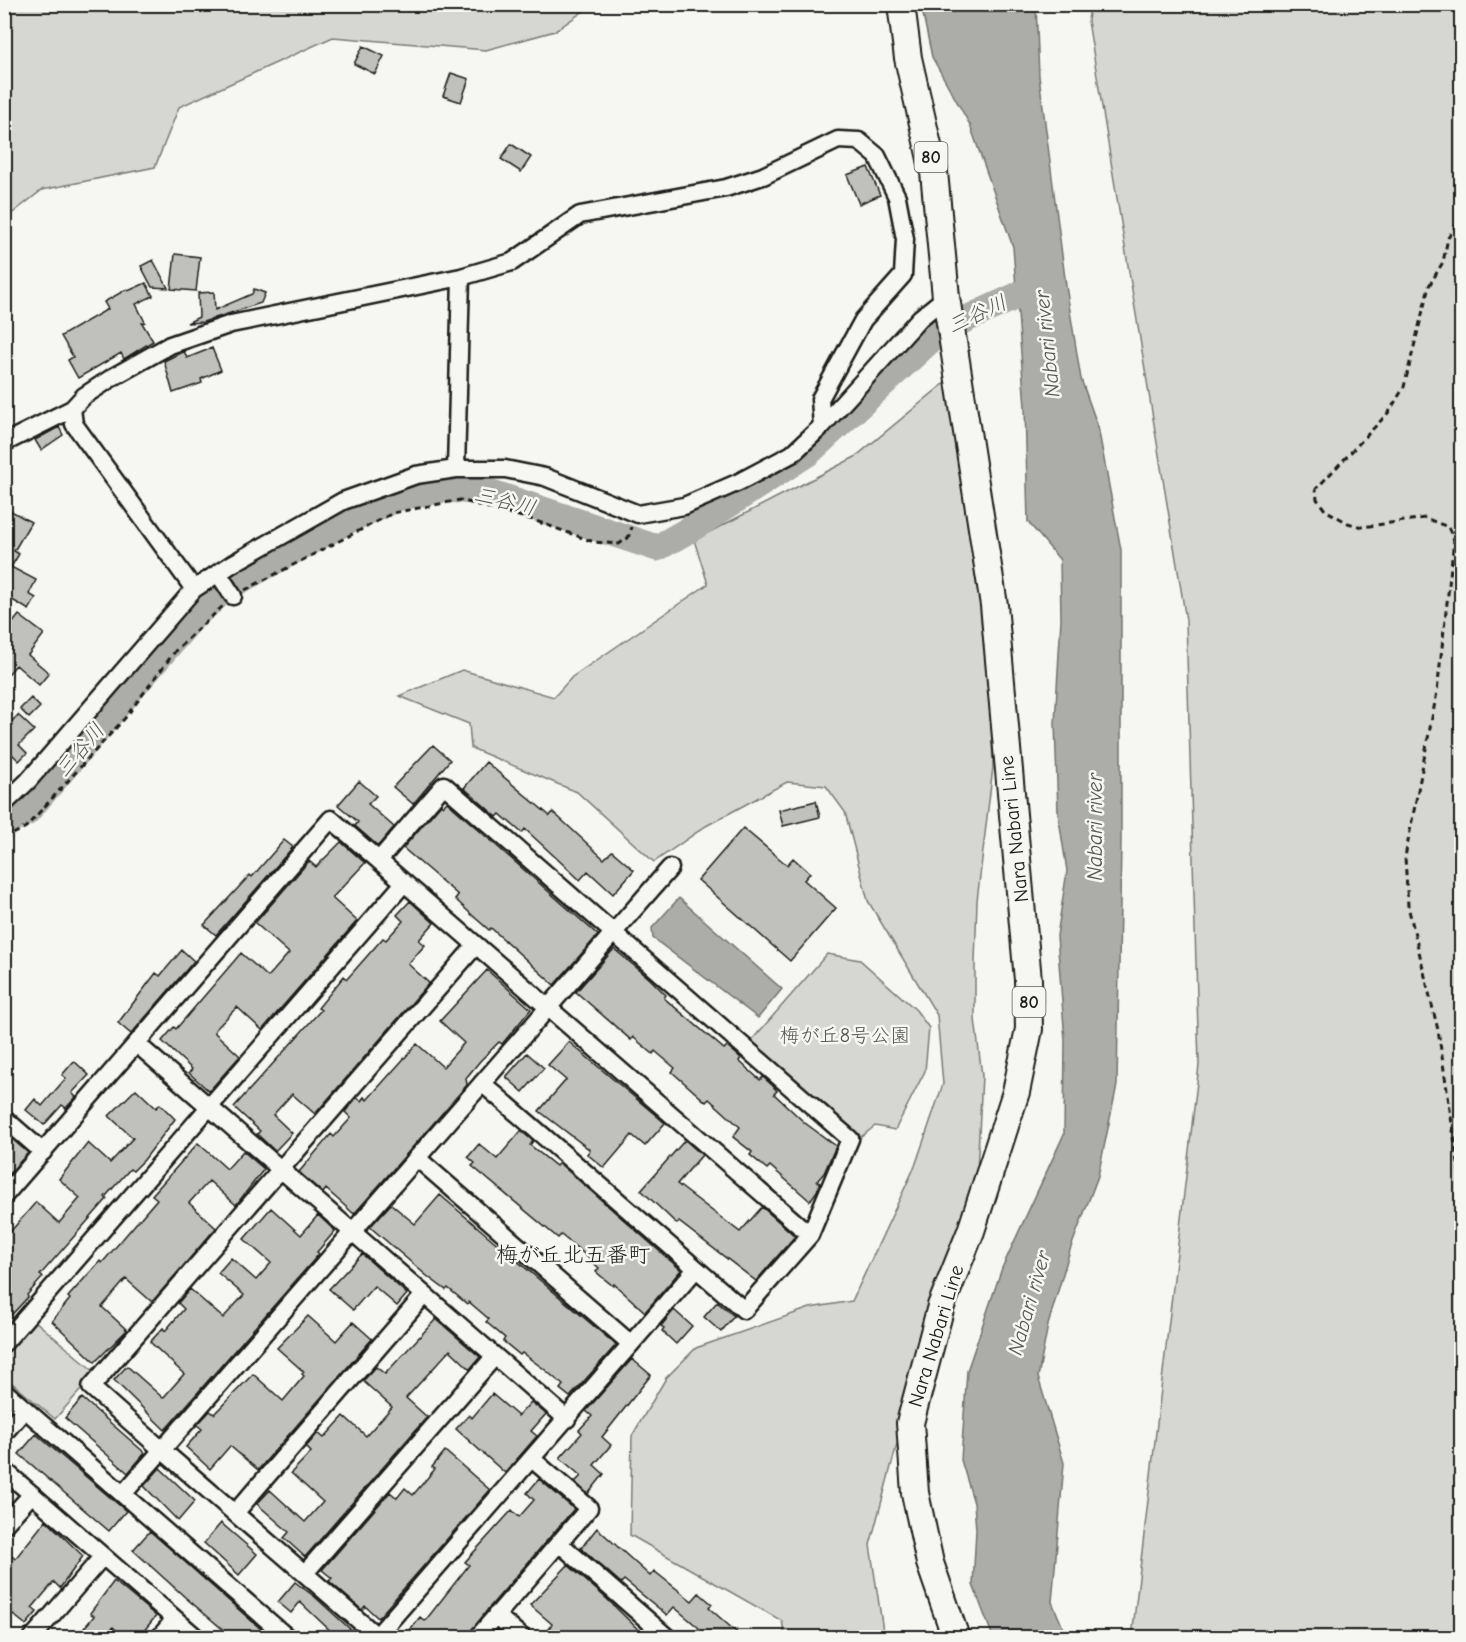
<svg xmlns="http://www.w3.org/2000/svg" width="1466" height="1642" viewBox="0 0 1466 1642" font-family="'Comic Neue','Klee One',sans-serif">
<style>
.green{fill:#d6d6d2;stroke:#797977;stroke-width:1.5}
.water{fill:#acaca9;stroke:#727271;stroke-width:1.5}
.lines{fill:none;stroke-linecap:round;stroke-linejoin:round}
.river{stroke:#acaca9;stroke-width:27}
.building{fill:#c0c0bd;stroke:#1c1c1c;stroke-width:1.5}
.minor-casing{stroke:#1c1c1c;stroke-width:21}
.primary-casing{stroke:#1c1c1c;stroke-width:30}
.path{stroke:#1c1c1c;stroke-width:3;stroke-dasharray:6 4.5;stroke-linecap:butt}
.minor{stroke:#f6f6f2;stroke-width:16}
.primary{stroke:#f6f6f2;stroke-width:26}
.labels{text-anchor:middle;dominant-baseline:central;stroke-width:5;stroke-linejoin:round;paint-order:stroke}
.shield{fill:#f6f6f2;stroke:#5d5d5c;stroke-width:1.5}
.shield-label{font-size:18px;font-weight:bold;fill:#1c1c1c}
.street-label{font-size:20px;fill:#1c1c1c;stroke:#f6f6f2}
.park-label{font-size:20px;fill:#545453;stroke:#f6f6f2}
.water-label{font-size:21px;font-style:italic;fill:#565654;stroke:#f6f6f2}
.quarter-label{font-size:22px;fill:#1c1c1c;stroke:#f6f6f2}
</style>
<rect width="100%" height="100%" fill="#f6f6f2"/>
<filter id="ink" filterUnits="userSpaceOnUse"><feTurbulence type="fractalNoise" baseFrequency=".0167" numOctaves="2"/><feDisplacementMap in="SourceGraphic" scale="12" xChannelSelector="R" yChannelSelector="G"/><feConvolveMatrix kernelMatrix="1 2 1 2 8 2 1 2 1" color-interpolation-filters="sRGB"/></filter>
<g filter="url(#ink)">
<path class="green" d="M5,4H592V5L555,31L486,50L333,37L179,107L155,167L42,190L5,219Z
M1090,5H1461V1637H1132L1199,1065L1186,620L1088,21Z
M946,382L976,580L989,637L993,767L977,901L975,962V1019L982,1076L976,1192L915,1377L870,1545L884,1637H785L782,1621L630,1535L632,1436L666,1378L696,1348L810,1308L852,1301L915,1166L943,1084L937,1015L868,901L845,812L826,786L787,782L706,826L654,862L577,792L471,748L469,724L399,696L462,670L554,697L572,677L708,584L694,540L855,457Z
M827,954L860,960L916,1010L929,1028L925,1071L895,1130L875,1126L861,1137L751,1041Z
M34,1320L96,1373L55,1419L5,1377V1353Z"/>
<path class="water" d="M921,5H1036L1039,76L1066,286L1081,379L1098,427L1121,550V842L1117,1085L1098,1176L1070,1250L1048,1325L1038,1377L1064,1463L1052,1602L1067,1637H993L973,1585L976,1530L974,1503L961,1460L967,1371L1002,1268L1064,1134L1065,1040L1057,936L1067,871L1058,813L1055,723L1061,619L1060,560L1028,522L1025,407L1013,247L970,125L932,57Z
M679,898L782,989L758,1018L653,938L652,928Z"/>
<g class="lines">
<path class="river" d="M4,823L26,813L193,617L226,588L351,519L400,497L446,489L489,492L657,548L694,527L808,453L940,331L1043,284"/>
</g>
<path class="building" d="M363,46L384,56L375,74L354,64Z
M451,73L469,79L461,102L443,96Z
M511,144L531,157L521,172L501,159Z
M868,167L880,195L859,204L847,175Z
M175,254L200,257L196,291L171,289Z
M153,260L168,288L152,287L141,266Z
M146,283L153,296L136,304L145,322L142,323L153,341L124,359L121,353L78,378L68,360L73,357L61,336L108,309L104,302L127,289L128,291Z
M254,289L265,293L261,303L203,322L187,323L199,317L198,293L214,292L215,310L252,294Z
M212,348L221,370L201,379L202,383L173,393L164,361L184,351L187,358Z
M59,427L63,435L41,450L35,440Z
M4,507L31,522L14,551L19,554L11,567L36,580L29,594L36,598L29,610L4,595Z
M19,615L44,634L28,655L49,673L39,685L16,665L4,679V634Z
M31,698L40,707L29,718L20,709Z
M18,715L34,730L19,745L27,753L19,761L4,746V729Z
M433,745L450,760L413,804L393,787Z
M486,762L550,816L553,812L604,859L612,851L634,870L613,894L588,871L580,880L525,829L522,833L500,814L497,817L464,788Z
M359,781L376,796L368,804L394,827L378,846L355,826L358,822L338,805Z
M816,801L820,817L783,826L779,810Z
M447,802L598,935L554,985L491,928L489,930L472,915L455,899L458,895L403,848L441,804L443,806Z
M743,828L787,865L793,858L810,873L804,880L836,908L790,961L698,880Z
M284,840L293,847L216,935L204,925L250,875L252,877Z
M341,842L365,863L332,898L357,921L262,1030L237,1007L215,1030V1033L240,1056L209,1091L189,1073L192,1069L162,1041L174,1027L176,1029L241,953L268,977L289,953L255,923L309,861L316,867Z
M410,901L434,923L419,940L425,945L408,964L429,983L315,1114L292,1094L273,1115L292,1133L275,1151L257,1134L260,1131L234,1107L321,1010L318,1008L344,976L347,979L383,938L386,940L403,921L397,915Z
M614,949L650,979L666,995L664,998L724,1049L727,1046L741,1058L739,1061L760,1080L763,1077L773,1086L777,1091L774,1094L805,1123L836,1146L824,1173L817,1181L820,1183L817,1191L810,1201L770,1166L767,1169L750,1155L752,1152L733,1137L740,1127L709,1099L706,1102L672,1072L675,1068L655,1051L653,1054L633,1037L631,1040L576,992Z
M182,950L194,961L131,1034L118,1023L156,973L160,976Z
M487,970L531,1009L502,1044L499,1042L480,1061L466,1078L467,1085L354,1214L326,1189L323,1193L299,1172L331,1134L334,1137L351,1118L345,1112L357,1097L361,1101L364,1097L367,1100L417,1044L443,1067L464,1043L440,1021Z
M569,1042L665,1123L645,1146L632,1135L604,1168L587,1154L590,1150L539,1111L566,1080L548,1065Z
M527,1053L544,1068L523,1092L506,1077Z
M74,1061L89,1075L72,1093L76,1097L66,1108L62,1105L44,1125L26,1110L35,1099L42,1106L66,1078L62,1075Z
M136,1089L156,1108L160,1104L175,1119L144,1160L133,1171L130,1169L105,1197L107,1199L40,1275L43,1277L27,1295L28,1297L4,1323V1239L36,1202L59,1223L80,1198L59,1179L88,1143L110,1163L133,1138L109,1116Z
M521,1131L533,1141L530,1145L556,1166L559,1163L681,1270L645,1312L614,1284L613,1286L596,1272L599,1268L582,1252L561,1235L558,1238L472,1166L475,1163L468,1157L479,1144L497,1159Z
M4,1132L28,1153L4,1179Z
M685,1140L702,1155L677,1184L740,1232L762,1207L795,1236L756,1281L679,1222L677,1224L641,1190Z
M198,1143L227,1169L243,1151L264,1169L236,1205L209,1181L189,1203L216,1228L152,1302L126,1279L102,1307L127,1330L95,1362L52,1321L70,1299L68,1297L100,1261L102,1263L157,1199L152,1195Z
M440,1195L616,1345L570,1397L560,1389L563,1385L544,1369L522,1353L520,1355L503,1341L505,1338L486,1322L489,1319L469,1302L467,1304L448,1288L446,1290L427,1276L370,1227L391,1204L415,1224Z
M271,1208L301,1235L318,1215L335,1231L317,1252L319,1254L165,1430L114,1380L127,1366L163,1398L184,1374L150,1342L163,1328L165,1331L184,1309L178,1303L190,1289L223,1318L244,1295L218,1273L231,1258L256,1280L271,1263L244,1239Z
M362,1254L407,1294L397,1306L374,1286L353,1310L329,1289Z
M717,1302L734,1316L721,1332L704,1317Z
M674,1310L692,1326L676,1344L662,1331L664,1328L661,1326Z
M308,1316L336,1341L353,1322L372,1339L258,1470L230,1446L210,1469L186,1447L202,1429L197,1425L210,1411L214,1414L253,1374L283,1401L304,1376L302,1374L304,1372L277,1348Z
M436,1319L480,1357L470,1369L450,1350L406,1398L427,1417L305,1557L284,1538L289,1532L257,1504L270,1490L305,1522L323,1502L291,1473L311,1452L306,1447L318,1433L324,1438L344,1416L366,1436L392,1407L363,1381L376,1367L385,1374Z
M632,1359L651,1375L602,1437L611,1445L594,1465L604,1474L588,1494L575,1482L581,1476L560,1458L582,1433L579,1430L592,1416L586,1411Z
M492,1394L518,1416L531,1402L546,1414L531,1431L537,1436L505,1473L456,1429L469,1415L472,1418Z
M82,1398L145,1453L128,1473L65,1418Z
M36,1434L126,1511L109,1531L19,1454Z
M445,1451L490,1490L378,1618L365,1606L362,1610L329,1581L332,1578L322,1570L390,1492L397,1498L405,1488L413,1495L435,1469L432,1467Z
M160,1468L195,1501L178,1521L144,1486Z
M539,1479L574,1509L488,1609L467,1638H403L420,1617L425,1621L469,1565L465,1562L512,1510L519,1517L534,1500L527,1493Z
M46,1520L83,1556L60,1588L54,1582L32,1608L37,1612L26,1625L4,1607V1563L11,1555L15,1559Z
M221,1523L257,1554L239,1575L204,1543Z
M597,1528L650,1576L654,1571L692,1601L699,1593L712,1604L709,1608L743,1638H702L696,1632L699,1628L674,1607L667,1615L624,1580L621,1583L581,1548Z
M150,1531L271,1638H233L186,1598L133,1550Z
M568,1565L607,1599L647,1638H607L600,1632L596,1638H558L548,1629L552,1624L530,1605Z
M114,1581L156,1616L138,1638H125L113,1627L104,1638H76L94,1616L90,1613Z
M295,1582L315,1597L360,1638H338L300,1602L291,1613L278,1602Z"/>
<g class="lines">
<defs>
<path id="minor" d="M72,409L74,424L194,589
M4,443L72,409L84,396L113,377L170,345L231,324L461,277L512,262L580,215L726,188L763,176L838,140L859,141L877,156L897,197L905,239L903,275L863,320L820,399L822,426
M456,469L461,277
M218,573L233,596
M4,804L28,781L194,589L232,564L343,501L416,475L456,469H505L545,477L638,514L684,506L739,482L792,454L822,426L920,318L946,297
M379,860L444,785L850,1139L810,1235L744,1310L482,1083
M137,1044L567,1419
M4,1118L43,1152
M417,1158L631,1344
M4,1196L331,819L810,1235
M4,1343L404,883
M4,1391L288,1638
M4,1433L25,1409
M4,1470L197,1638
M123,1494L162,1450L91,1387L476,945
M235,1513L424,1295
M4,1525L32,1494
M559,1543L668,1638
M305,1573L495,1356
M496,1615L523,1638
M377,1636L696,1269
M32,1638L103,1556
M159,1638L175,1619
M379,1638L162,1450L670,868
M477,1638L589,1508L532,1459"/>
<path id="primary" d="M901,4L908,58L934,172L946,297L994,605L1028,980L1029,1029L1016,1092L971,1231L941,1306L910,1423L915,1493L930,1563L956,1638"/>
</defs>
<use href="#minor" class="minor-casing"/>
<use href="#primary" class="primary-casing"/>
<path class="path" d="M1462,215L1448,238L1443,262L1429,286L1404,387L1389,412L1316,489L1317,499L1325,510L1348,523L1362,527L1425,518L1448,527L1454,540L1437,692L1405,857L1408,906L1438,1030L1462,1190
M245,590L393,513L460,500L533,520L594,542L619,544L628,538L632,527
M4,839L26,827L125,718L176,650L223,606"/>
<use href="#minor" class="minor"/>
<use href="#primary" class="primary"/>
</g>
</g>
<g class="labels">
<g class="shield">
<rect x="914.5" y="142" width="33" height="30" rx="4.5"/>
<rect x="1012.5" y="987" width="33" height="30" rx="4.5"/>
</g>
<g class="shield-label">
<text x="931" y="157">80</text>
<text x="1029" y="1002">80</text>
</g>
<g class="street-label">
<text transform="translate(1014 829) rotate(-96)">Nara Nabari Line</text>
<text transform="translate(936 1336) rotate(-73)">Nara Nabari Line</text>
</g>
<g class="park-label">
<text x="845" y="1035">梅が丘8号公園</text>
</g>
<g class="water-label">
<text transform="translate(977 314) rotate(-25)">三谷川</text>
<text transform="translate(1047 344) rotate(-96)">Nabari river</text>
<text transform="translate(505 501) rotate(14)">三谷川</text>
<text transform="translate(80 750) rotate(-50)">三谷川</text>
<text transform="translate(1095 827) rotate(-90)">Nabari river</text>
<text transform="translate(1029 1303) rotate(-74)">Nabari river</text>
</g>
<g class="quarter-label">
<text x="573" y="1255">梅が丘北五番町</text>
</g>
</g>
<rect width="1466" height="1642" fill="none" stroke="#f6f6f2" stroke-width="24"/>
<rect x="12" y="12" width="1442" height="1618" fill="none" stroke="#1c1c1c" stroke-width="2" filter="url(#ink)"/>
</svg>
